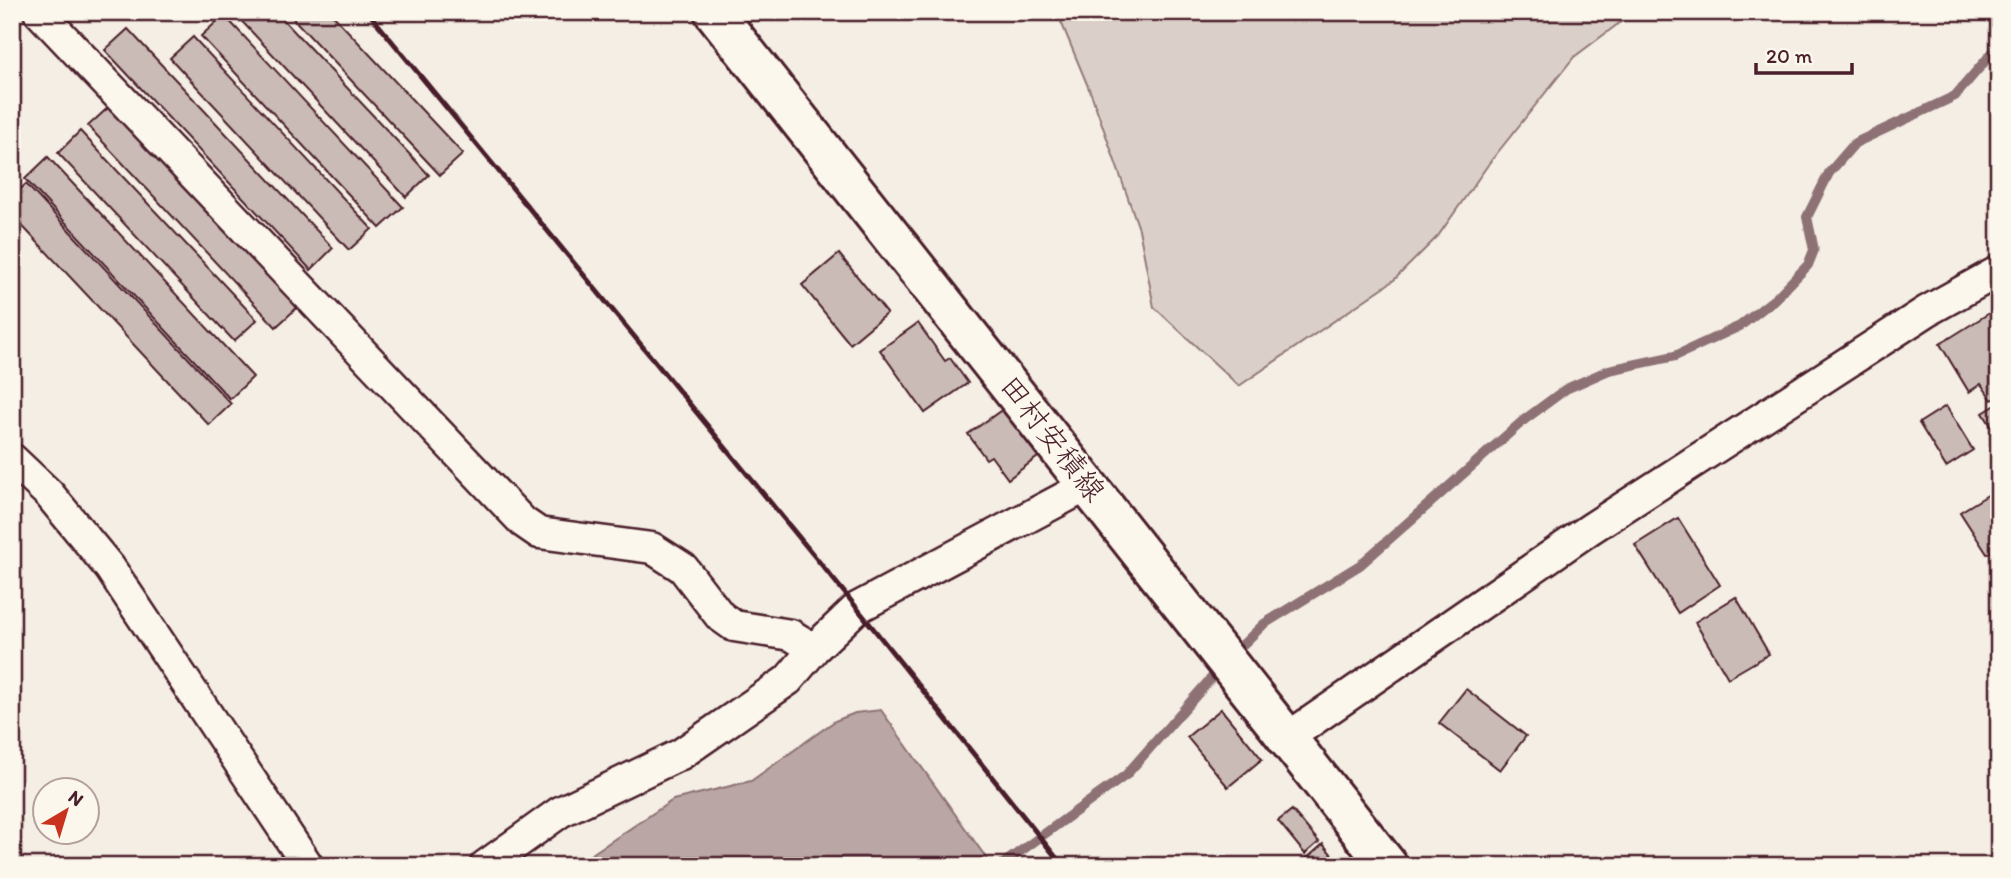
<svg xmlns="http://www.w3.org/2000/svg" width="2011" height="878" viewBox="0 0 2011 878" font-family="Itim,'Klee One',sans-serif">
<style>
.green{fill:#dbd0c9;stroke:#92787a;stroke-width:2}
.water{fill:#baa7a5;stroke:#8d7174;stroke-width:2}
.lines{fill:none;stroke-linecap:round;stroke-linejoin:round}
.stream{stroke:#8d7174;stroke-width:10}
.building{fill:#cabbb6;stroke:#4a1f2b;stroke-width:2}
.street-casing{stroke:#4a1f2b;stroke-width:35}
.secondary-casing{stroke:#4a1f2b;stroke-width:44}
.street{stroke:#fbf7ec;stroke-width:30}
.secondary{stroke:#fbf7ec;stroke-width:38}
.rail{stroke:#4a1f2b;stroke-width:5}
.labels{text-anchor:middle;dominant-baseline:central;stroke-width:5;stroke-linejoin:round;paint-order:stroke}
.street-label{font-size:30px;fill:#4a1f2b;stroke:#fbf7ec}
</style>
<rect width="100%" height="100%" fill="#f4eee4"/>
<filter id="ink" filterUnits="userSpaceOnUse"><feTurbulence type="fractalNoise" baseFrequency=".0143" numOctaves="2"/><feDisplacementMap in="SourceGraphic" scale="14" xChannelSelector="R" yChannelSelector="G"/><feConvolveMatrix kernelMatrix="1 2 1 2 8 2 1 2 1" color-interpolation-filters="sRGB"/></filter>
<g filter="url(#ink)">
<path class="green" d="M1057,12H1634L1574,57L1490,162L1438,236L1394,280L1239,386L1154,307L1139,229L1092,96Z"/>
<path class="water" d="M881,710L992,866H574L673,800L751,781L835,721L855,713Z"/>
<g class="lines">
<path class="stream" d="M1232,655L1264,624L1360,565L1524,420L1566,389L1609,370L1675,356L1740,326L1776,298L1808,265L1814,250L1807,217L1829,173L1855,143L1955,96L1999,45
M1000,866L1126,775L1222,666"/>
</g>
<path class="building" d="M237,12H276L429,175L406,197L235,14Z
M287,12H330L463,154L440,175Z
M224,15L403,207L380,228L201,36Z
M128,29L333,248L311,270L105,50Z
M193,37L372,229L349,250L170,58Z
M111,105L299,306L276,327L88,126Z
M80,131L257,320L234,341L58,153Z
M48,157L253,377L230,399L25,179Z
M26,184L231,404L209,425L12,215V197Z
M839,254L887,313L850,344L802,285Z
M1991,312L1999,324V396L1992,400L1981,384L1969,392L1940,344Z
M918,323L945,361L950,358L968,383L925,413L880,350Z
M1999,403V430L1995,432L1983,413Z
M1946,406L1973,450L1946,467L1919,423Z
M1003,409L1038,457L1008,479L991,456L986,459L968,434Z
M1991,493L1999,505V547L1987,554L1960,512Z
M1678,518L1720,585L1678,613L1635,545Z
M1736,597L1769,654L1728,678L1695,622Z
M1466,689L1526,736L1500,770L1439,723Z
M1221,709L1262,759L1228,787L1187,737Z
M1292,810L1319,842L1305,854L1278,821Z
M1323,844L1341,866H1312L1306,859Z"/>
<g class="lines">
<defs>
<path id="street" d="M39,12L523,522L539,533L652,548L683,568L720,616L734,626L791,635L814,649
M12,459L49,494L110,568L308,866
M1287,738L1590,529L1927,311L1999,271
M485,866L560,812L681,754L788,680L814,649L857,608L1090,484"/>
<path id="secondary" d="M714,12L1388,866"/>
</defs>
<use href="#street" class="street-casing"/>
<use href="#secondary" class="secondary-casing"/>
<use href="#street" class="street"/>
<use href="#secondary" class="secondary"/>
<path class="rail" d="M368,12L857,608L1063,866"/>
</g>
</g>
<g class="labels">
<g class="street-label">
<text transform="translate(1053 438) rotate(52)">田村安積線</text>
</g>
</g>
<rect width="2011" height="878" fill="none" stroke="#fbf7ec" stroke-width="42"/>
<rect x="21" y="21" width="1969" height="836" fill="none" stroke="#4a1f2b" stroke-width="2.5" filter="url(#ink)"/>
<g transform="translate(66 811) rotate(38)"><circle r="33" fill="#fbf7ec" stroke="#b4a19f" stroke-width="2"/>
<path d="M0-5L12 26L0 18L-12 26Z" fill="#c8321e"/>
<text y="-10" font-size="19" font-weight="bold" text-anchor="middle" fill="#4a1f2b">N</text>
</g>
<path d="M1756 63v10h96v-10" fill="none" stroke="#4a1f2b" stroke-width="3.5"/>
<text x="1766" y="63" font-size="21" fill="#4a1f2b" stroke="#fbf7ec" stroke-width="5" paint-order="stroke">20 m</text>
</svg>
